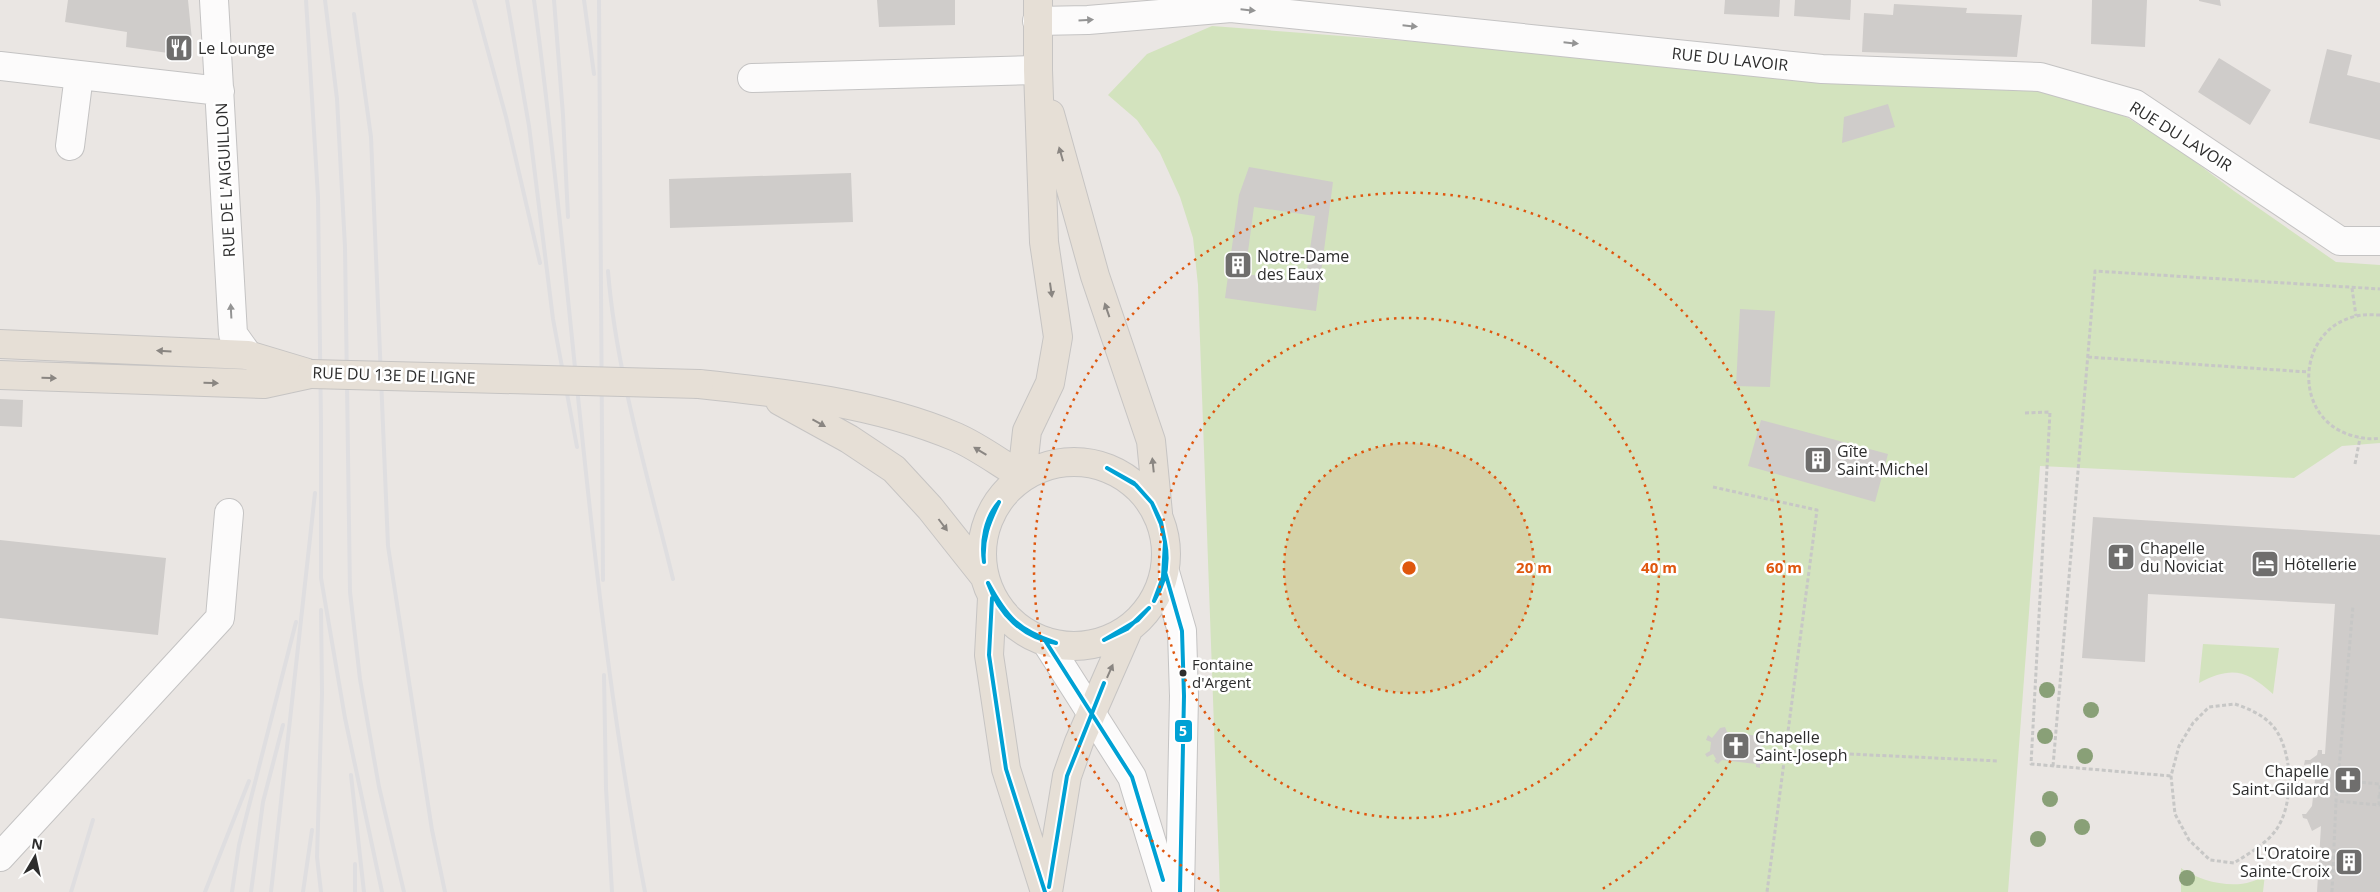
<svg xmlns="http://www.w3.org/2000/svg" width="2380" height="892" viewBox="0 0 2380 892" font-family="'Open Sans',sans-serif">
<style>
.green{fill:#d3e3be}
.building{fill:#cfccca;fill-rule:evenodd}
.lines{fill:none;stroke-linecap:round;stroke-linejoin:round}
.minor-casing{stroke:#c4c3c3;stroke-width:30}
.major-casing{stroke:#c6c4c3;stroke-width:30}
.path{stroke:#c7c7c6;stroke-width:3;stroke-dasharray:4 2.5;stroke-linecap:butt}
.minor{stroke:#fcfbfb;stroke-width:28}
.major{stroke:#e6dfd6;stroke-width:28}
.rail{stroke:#dfdee0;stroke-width:4}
.major-bridge-casing{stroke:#c6c4c3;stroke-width:30;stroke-linecap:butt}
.major-bridge{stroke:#e6dfd6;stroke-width:28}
.bus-1-casing{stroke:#fff;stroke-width:8}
.bus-1{stroke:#00a1d4;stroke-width:4}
.tree{fill:#89a077}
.oneway{fill:#949494}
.oneway2{fill:#8a8682}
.ring{fill:none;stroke:#df570e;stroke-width:2.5;stroke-dasharray:2.5 5}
.bus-dot{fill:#2d2d2d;stroke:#fff;stroke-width:2}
.labels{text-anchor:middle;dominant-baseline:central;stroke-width:5;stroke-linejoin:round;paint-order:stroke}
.bus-label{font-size:15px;fill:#2d2d2d;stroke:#fff;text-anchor:start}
.poi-label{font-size:16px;fill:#2d2d2d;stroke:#fff;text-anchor:start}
.street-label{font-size:16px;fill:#2d2d2d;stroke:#fff}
.centre{fill:#df570e;stroke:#fff;stroke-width:2.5}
.ring-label{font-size:15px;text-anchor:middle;font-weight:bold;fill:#df570e;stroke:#fff;stroke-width:5;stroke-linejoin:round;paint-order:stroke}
.line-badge{stroke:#fff;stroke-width:2}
.badge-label{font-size:14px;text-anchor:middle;font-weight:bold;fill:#fff}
</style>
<rect width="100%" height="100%" fill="#eae6e3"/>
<path class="green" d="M1212,26L2045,90L2095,104L2128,118L2178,149L2234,191L2336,262L2380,265V443L2342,446L2294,478L2040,466L2008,892H1220L1198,285L1193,238L1180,197L1160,153L1137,120L1108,95L1147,54Z
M2203,644L2279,648L2273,694C2246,670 2232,666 2199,683Z
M2181,868C2203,884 2246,892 2265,874L2263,892H2181Z"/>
<path class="building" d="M68,0H188L192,40L185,39L182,55L126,47L127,32L65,22Z
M877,0H955V25L879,27Z
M1725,0H1780L1779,17L1724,14Z
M1795,0H1851L1850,20L1794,16Z
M2092,0H2147L2145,47L2091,44Z
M2220,0L2221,6L2199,1V0Z
M1894,4L1967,8L1966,13L2022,15L2017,57L1862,52L1864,13L1893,15Z
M2327,49L2352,55L2347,75L2380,83V140L2309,123Z
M2219,58L2271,90L2250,125L2198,92Z
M1888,104L1895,127L1842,143L1844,117Z
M1249,167L1333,182L1316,311L1225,298L1239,195ZM1254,207L1315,216L1305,282L1245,274Z
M851,173L853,222L670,228L669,179Z
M1740,309L1775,311L1770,387L1736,386Z
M0,399L23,400L22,427L0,426Z
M1761,420L1888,454L1875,502L1748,466Z
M2093,517L2380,535V892H2317L2321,826L2312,831L2307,819L2303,818L2302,814H2306L2312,806L2316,771L2310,764L2304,765L2305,760H2310L2317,755L2318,750H2322V754H2325L2335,604L2148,594L2145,662L2082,658Z
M0,540L166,558L158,635L0,618Z
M1725,727L1727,732L1759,736L1760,730H1764L1763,736H1766L1765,740L1762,739L1760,761H1764L1763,764H1760V768L1756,767V764L1722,760L1718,764L1714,761L1716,759L1713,754L1707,757L1705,754L1710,751L1711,742L1706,740L1708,735L1712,738L1720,728Z"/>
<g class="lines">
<defs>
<path id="minor" d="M214,0L233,334L248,355
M1037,21L1088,20L1231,8L1822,69L2040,77L2135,104L2340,241H2380
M0,66L220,91
M752,78L1038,70
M70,146L79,75
M1165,572L1182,631L1184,696L1180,892
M1046,642L1132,777L1167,892
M0,857L220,618L229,513"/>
<path id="major" d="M1050,114L1095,276L1151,441L1158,513
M0,344L248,355L311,374
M0,375L264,384L310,374
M699,384C785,393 876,403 956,437C979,447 1001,464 1022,476L1027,431L1050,383L1058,337L1044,242L1038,70V0
M780,401L849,439L894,469L930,508L984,576
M982 554a92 92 0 1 1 184 0a92 92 0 1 1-184 0Z
M992,598L989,655L1006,769L1045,892
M1048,892L1067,776L1079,742L1129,628"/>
</defs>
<use href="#minor" class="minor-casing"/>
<use href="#major" class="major-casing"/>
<path class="path" d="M2352,288L2356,316
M2380,315C2373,315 2365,314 2357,316C2297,328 2291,416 2350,435C2360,438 2370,440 2380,438
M2088,357L2308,372
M2025,413L2050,412L2031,764L2171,776
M2355,464L2360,438
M1713,487L1817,510L1767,892
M2235,704C2250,709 2266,716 2276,730C2293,756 2294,804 2276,830C2266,844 2248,854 2234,863L2210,860L2189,840L2175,814L2171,776L2179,746L2193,723L2209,707Z
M1785,751L1999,761
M2053,766L2095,271L2380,289
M2338,780L2353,606
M2289,785L2337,792L2338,780L2380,784V795
M2337,792L2336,801L2379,805V795
M2332,892L2336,801"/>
<use href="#minor" class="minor"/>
<use href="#major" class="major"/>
<path class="rail" d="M306,0L318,197L321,423V578L345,718L382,892
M325,0L337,99L345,247L350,592L360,679L379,787L404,892
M474,0L506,117L540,263
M507,0L529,126L553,319L577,447
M534,0C574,297 588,597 645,892
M554,0L563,115L568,217
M584,0L594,74
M599,0L603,580
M354,14L371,137L388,546L432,830L445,892
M608,271C616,373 649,480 673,579
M604,675L606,788L612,892
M351,775L364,892
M71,892L93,820
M205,892L249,781
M232,892L239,845L296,622
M251,892L263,802L283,725
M271,892L315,493
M303,892L312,830
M321,892L317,857L322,693L321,610
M355,892V864"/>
<defs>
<path id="major-bridge" d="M311,374L699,384"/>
</defs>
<use href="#major-bridge" class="major-bridge-casing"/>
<use href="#major-bridge" class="major-bridge"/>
<defs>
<path id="bus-1" d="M1107,468L1136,485L1152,503
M1107,468L1134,483L1152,503
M1152,503L1161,522L1165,542
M1152,503L1161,524L1165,542
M984,562C981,542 985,518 999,502
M984,562C982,540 989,522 999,502
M1165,572L1182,631L1184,696L1180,892
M988,583C1007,618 1018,630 1056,643
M988,583C999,614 1023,638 1056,643
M992,598L989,655L1006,769L1045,892
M1154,601L1163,577L1165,542
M1154,601C1165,583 1169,562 1165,542
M1104,640L1138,620L1149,608
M1104,640L1127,629L1149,608
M1046,642L1132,777L1163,880
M1049,887L1067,776L1104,683"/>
</defs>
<use href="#bus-1" class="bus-1-casing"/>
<use href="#bus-1" class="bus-1"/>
</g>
<g class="tree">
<circle cx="2047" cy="690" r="8"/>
<circle cx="2091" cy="710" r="8"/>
<circle cx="2045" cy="736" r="8"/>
<circle cx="2085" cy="756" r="8"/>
<circle cx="2050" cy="799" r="8"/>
<circle cx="2082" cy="827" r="8"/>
<circle cx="2038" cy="839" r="8"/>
<circle cx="2187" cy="878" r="8"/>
</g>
<defs><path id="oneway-solid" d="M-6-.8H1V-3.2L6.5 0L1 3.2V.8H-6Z" transform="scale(1.25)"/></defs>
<g class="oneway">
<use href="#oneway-solid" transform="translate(1248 10) rotate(6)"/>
<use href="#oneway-solid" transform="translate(1086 20) rotate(-3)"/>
<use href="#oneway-solid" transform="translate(1410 26) rotate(6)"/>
<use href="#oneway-solid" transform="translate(1571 43) rotate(6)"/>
<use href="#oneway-solid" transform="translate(231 311) rotate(-93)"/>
</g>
<g class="oneway2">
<use href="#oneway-solid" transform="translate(1061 154) rotate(-106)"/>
<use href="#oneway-solid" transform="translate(1051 290) rotate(82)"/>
<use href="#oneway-solid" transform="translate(1107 310) rotate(-109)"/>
<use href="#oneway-solid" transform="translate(164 351) rotate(-177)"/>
<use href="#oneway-solid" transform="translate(49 378) rotate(2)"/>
<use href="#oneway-solid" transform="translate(211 383) rotate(2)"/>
<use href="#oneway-solid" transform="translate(819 423) rotate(29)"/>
<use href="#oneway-solid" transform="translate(980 451) rotate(-149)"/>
<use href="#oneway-solid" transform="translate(1153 465) rotate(-96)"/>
<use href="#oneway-solid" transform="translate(943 525) rotate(53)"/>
<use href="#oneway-solid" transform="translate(1110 671) rotate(-66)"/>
</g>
<circle cx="1409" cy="568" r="125" fill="#df570e" fill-opacity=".12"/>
<g class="ring">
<circle cx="1409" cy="568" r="125"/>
<circle cx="1409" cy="568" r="250"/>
<path d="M1219 891A375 375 0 1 1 1599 891"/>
</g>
<defs>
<symbol id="restaurant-square" viewBox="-11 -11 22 22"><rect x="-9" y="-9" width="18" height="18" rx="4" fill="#6f6e6d" stroke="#fff"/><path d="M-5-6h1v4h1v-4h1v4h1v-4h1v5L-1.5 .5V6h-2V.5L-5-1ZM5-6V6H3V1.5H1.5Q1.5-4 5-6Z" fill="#fff"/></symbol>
<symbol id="building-square" viewBox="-11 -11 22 22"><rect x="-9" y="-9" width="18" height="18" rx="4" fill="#6f6e6d" stroke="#fff"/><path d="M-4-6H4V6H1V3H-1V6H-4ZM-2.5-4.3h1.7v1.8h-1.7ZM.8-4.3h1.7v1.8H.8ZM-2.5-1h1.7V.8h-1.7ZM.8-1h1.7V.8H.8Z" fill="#fff"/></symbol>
<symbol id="church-square" viewBox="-11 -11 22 22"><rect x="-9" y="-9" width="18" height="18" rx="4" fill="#6f6e6d" stroke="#fff"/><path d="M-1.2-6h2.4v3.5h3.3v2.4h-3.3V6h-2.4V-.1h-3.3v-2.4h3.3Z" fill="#fff"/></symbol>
<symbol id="hotel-square" viewBox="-11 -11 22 22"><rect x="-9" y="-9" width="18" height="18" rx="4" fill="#6f6e6d" stroke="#fff"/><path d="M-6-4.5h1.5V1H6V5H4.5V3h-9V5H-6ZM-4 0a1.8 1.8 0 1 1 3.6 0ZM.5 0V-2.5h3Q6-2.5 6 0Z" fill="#fff"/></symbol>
</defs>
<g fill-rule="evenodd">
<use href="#restaurant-square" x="163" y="32" width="32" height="32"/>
<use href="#building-square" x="1222" y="249" width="32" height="32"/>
<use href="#building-square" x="1802" y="444" width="32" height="32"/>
<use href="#church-square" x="2105" y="541" width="32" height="32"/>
<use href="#hotel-square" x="2249" y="548" width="32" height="32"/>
<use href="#church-square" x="1720" y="730" width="32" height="32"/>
<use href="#church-square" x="2332" y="764" width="32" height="32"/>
<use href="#building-square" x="2333" y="846" width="32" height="32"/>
</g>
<circle class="bus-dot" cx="1183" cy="673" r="4.5"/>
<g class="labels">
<g class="bus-label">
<text x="1192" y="664">Fontaine<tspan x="1192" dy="18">d'Argent</tspan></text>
</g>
<g class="poi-label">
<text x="198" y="48">Le Lounge</text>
<text x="1257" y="256">Notre-Dame<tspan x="1257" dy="18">des Eaux</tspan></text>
<text x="1837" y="451">Gîte<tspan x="1837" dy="18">Saint-Michel</tspan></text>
<text x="2140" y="548">Chapelle<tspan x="2140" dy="18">du Noviciat</tspan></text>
<text x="2284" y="564">Hôtellerie</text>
<text x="1755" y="737">Chapelle<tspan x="1755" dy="18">Saint-Joseph</tspan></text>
<text x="2329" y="771" text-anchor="end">Chapelle<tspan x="2329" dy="18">Saint-Gildard</tspan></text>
<text x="2330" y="853" text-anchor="end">L'Oratoire<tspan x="2330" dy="18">Sainte-Croix</tspan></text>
</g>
<g class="street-label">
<text transform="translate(1730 59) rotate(6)">RUE DU LAVOIR</text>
<text transform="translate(2181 136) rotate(32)">RUE DU LAVOIR</text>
<text transform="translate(225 180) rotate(-93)">RUE DE L'AIGUILLON</text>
<text transform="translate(394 375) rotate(2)">RUE DU 13E DE LIGNE</text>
</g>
</g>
<circle cx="1409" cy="568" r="8" class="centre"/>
<g class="ring-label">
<text x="1534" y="573">20 m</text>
<text x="1659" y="573">40 m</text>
<text x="1784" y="573">60 m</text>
</g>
<rect class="line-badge" x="1174" y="719" width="19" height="24" rx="5" fill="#00a1d4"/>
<g class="badge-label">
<text x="1183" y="736">5</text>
</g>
<g transform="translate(35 857) rotate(9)" stroke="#ffffff" stroke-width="4" paint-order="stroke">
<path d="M0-4L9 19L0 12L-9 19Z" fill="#2d2d2d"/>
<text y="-8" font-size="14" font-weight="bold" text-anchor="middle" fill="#2d2d2d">N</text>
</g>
</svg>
